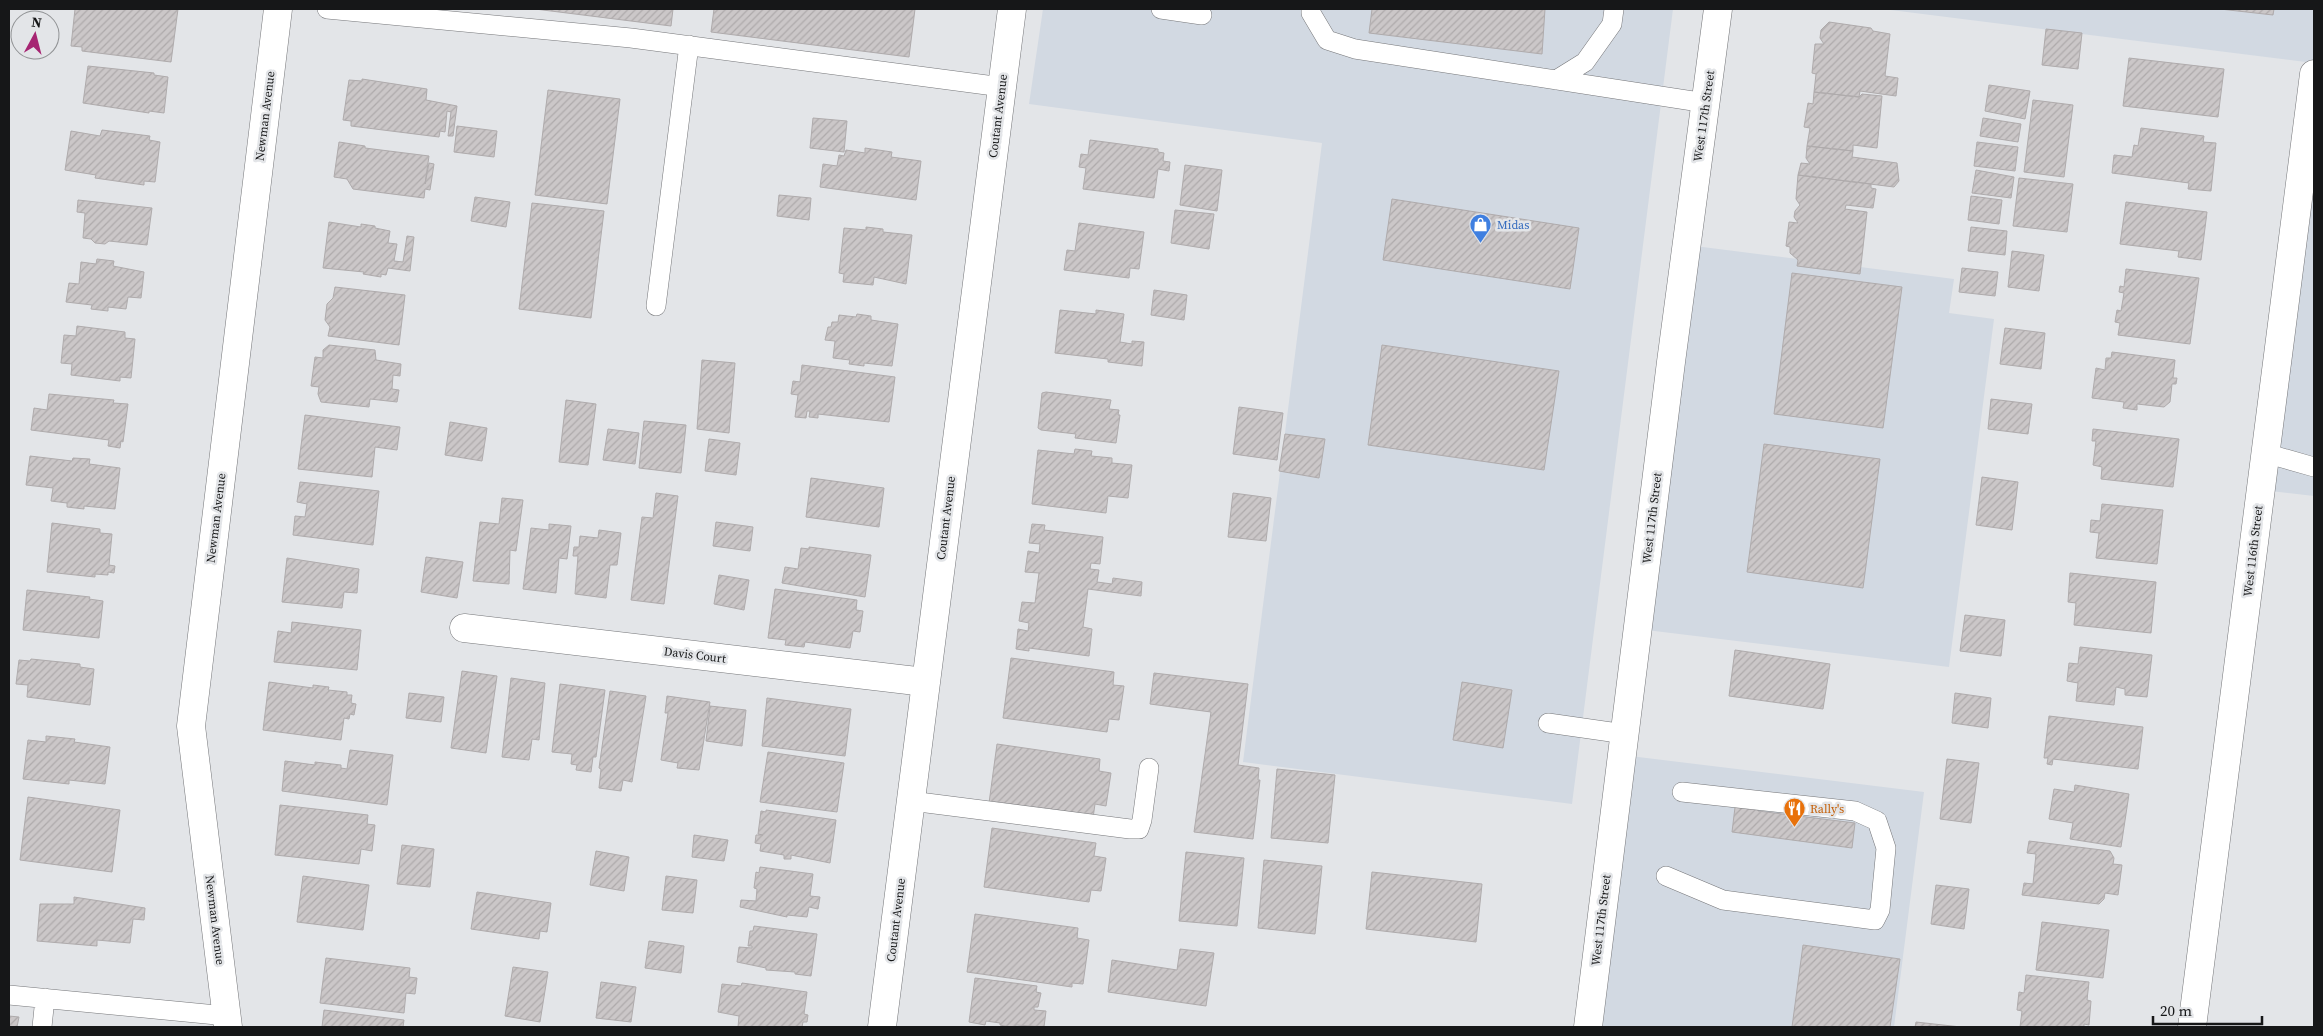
<svg xmlns="http://www.w3.org/2000/svg" width="2323" height="1036" viewBox="0 0 2323 1036" font-family="'Source Serif 4',serif">
<style>
.built{fill:#d2d9e2}
.building{fill:url(#building-hatch);stroke:#afabac}
.lines{fill:none;stroke-linecap:round;stroke-linejoin:round}
.lane-casing{stroke:#757679;stroke-width:20}
.street-casing{stroke:#757679;stroke-width:29}
.secondary-casing{stroke:#757679;stroke-width:29}
.lane{stroke:#fff;stroke-width:19}
.street{stroke:#fff;stroke-width:28}
.secondary{stroke:#fff;stroke-width:28}
.labels{text-anchor:middle;dominant-baseline:central;stroke-width:5;stroke-linejoin:round;paint-order:stroke}
.street-label{font-size:12px;fill:#161718;stroke:#e3e5e8}
.shop-label{font-size:12px;fill:#366cbe;stroke:#e3e5e8;text-anchor:start}
.food-label{font-size:12px;fill:#c56008;stroke:#e3e5e8;text-anchor:start}
</style>
<defs>
<pattern id="building-hatch" width="6" height="6" patternUnits="userSpaceOnUse" patternTransform="scale(1.25)"><rect width="6" height="6" fill="#cbc7c8"/><path d="M-1 1l2-2M0 6l6-6M5 7l2-2" fill="none" stroke="#aeaaab"/></pattern>
</defs>
<rect width="100%" height="100%" fill="#e3e5e8"/>
<path class="built" d="M1043,9H1673L1572,804L1243,762L1322,143L1029,104Z
M1883,9H2314V64V63Z
M2314,74V496L2261,490Z
M1687,245L1954,279L1949,313L1994,319L1949,667L1638,629Z
M1622,755L1924,792L1894,1027H1588Z"/>
<path class="building" d="M75,9H178L171,62L82,51V47L71,46Z
M535,9H673L671,26Z
M714,9H915L909,57L711,32Z
M1372,9H1545L1542,54L1369,33Z
M2220,9H2274L2273,15Z
M1829,22L1871,28L1873,31L1890,34L1885,76L1898,78L1896,96L1860,91L1859,97L1814,92L1816,74L1812,73L1815,44H1824L1820,38L1821,30Z
M2046,29L2082,33L2078,69L2042,65Z
M2129,58L2224,69L2218,117L2123,106Z
M88,66L154,73V75L168,77L164,113L149,111V113L83,103Z
M362,79L427,89L426,100L457,106L453,136H448L451,112L447,111L445,132L440,131L439,137L351,126V121L343,120L349,80L362,81Z
M1989,85L2030,91L2025,119L1985,111Z
M548,90L620,99L607,204L535,195Z
M1814,92L1859,97L1862,94L1882,96L1877,148L1853,145V151L1807,146L1810,128L1804,127L1808,103L1813,104Z
M2033,100L2073,105L2064,177L2024,172Z
M813,118L847,121L844,152L810,148Z
M1983,118L2021,124L2018,142L1980,136Z
M457,126L497,131L494,157L454,152Z
M2141,128L2204,136L2203,142L2216,143L2211,191L2188,189L2189,183L2112,173L2114,155L2132,157L2134,145L2138,146Z
M102,130L150,136L149,140L160,142L155,182L144,181V185L95,178L96,175L65,170L71,131L100,136Z
M1090,140L1158,149V152L1164,153L1163,161L1170,162L1169,171L1158,169L1154,198L1083,189L1086,168L1079,167L1081,154L1088,155Z
M339,142L365,146V148L429,156L425,184L429,163L434,164L430,190L425,189L424,198L353,189L347,179L334,177Z
M1977,142L2018,147L2015,171L1974,166Z
M1807,146L1853,151L1852,157L1897,163L1899,181L1894,187L1798,175L1801,163L1810,164L1806,158Z
M865,148L892,152L891,157L921,161L916,200L820,187L823,164L837,166L839,155L844,156L846,150L865,153Z
M1185,165L1222,170L1217,211L1180,205Z
M1976,170L2014,177L2011,198L1972,193Z
M1798,175L1871,184V188L1876,189L1873,208L1846,205L1845,209L1867,212L1860,274L1797,266L1798,260L1790,253V247L1786,246L1789,222L1798,223L1794,217L1795,211L1800,205L1796,199Z
M2019,178L2073,184L2067,232L2013,226Z
M779,195L811,198L809,220L777,216Z
M1971,196L2002,200L1999,224L1968,220Z
M475,197L510,202L506,227L471,221Z
M1392,199L1579,228L1570,289L1383,260Z
M78,200L152,208L147,245L109,241L105,244L95,243L91,239L83,238L85,213L77,212Z
M2126,202L2207,212L2201,260L2178,257L2179,251L2120,244Z
M532,203L604,211L591,318L519,309Z
M1175,210L1214,214L1209,249L1171,243Z
M329,222L361,227V224L375,226V228L390,231L388,243L397,244L394,261L403,262L407,236L414,237L410,271L388,268L386,275L381,274V277L363,274L364,272L323,268Z
M1079,223L1144,232L1139,269L1130,268L1129,278L1064,270L1067,250L1075,251Z
M866,227L883,229V232L912,235L906,284L874,277L873,285L843,282L844,274L839,273L844,228L866,230Z
M1971,227L2007,231L2005,255L1968,251Z
M2012,251L2044,255L2039,291L2008,287Z
M97,259L114,261L113,266L144,272L141,298L128,297L126,309L108,307V311L91,309L92,305L66,302L69,283L79,284L81,262L96,264Z
M1962,268L1998,272L1995,296L1959,292Z
M2126,269L2199,278L2190,344L2118,335L2120,323L2115,322L2117,310L2121,311L2124,293L2119,292L2120,286L2124,287Z
M1792,273L1902,287L1883,428L1774,414Z
M335,287L405,295L399,345L328,336L330,327L325,320L327,304L333,298Z
M1154,290L1187,295L1184,320L1151,315Z
M1060,310L1096,314V310L1124,314L1120,342L1132,344V341L1144,342L1142,366L1108,362V359L1055,353Z
M857,314L871,316V320L898,324L892,366L864,363V366L849,364L850,360L833,358L835,341L825,340L828,327H831L832,322H838L839,315L856,317Z
M77,326L125,332V338L135,339L131,378L120,377V381L71,375L72,364L61,363L64,335L76,336Z
M2005,328L2045,333L2041,369L2000,364Z
M329,345L375,350L376,360L401,364L400,376L393,375L392,389L399,390L397,402L370,399L369,407L321,402L318,394L319,387L311,386L315,357L323,358V350Z
M1382,345L1559,371L1544,470L1368,445Z
M2112,352L2175,360L2173,378H2177L2176,384H2172L2170,402L2164,407L2137,404V410L2123,408L2124,402L2092,398L2096,368L2105,370L2106,358H2111Z
M702,360L735,363L729,433L697,429Z
M802,365L895,377L889,422L818,414V418L809,417L810,411H807L806,418L795,417L798,395L791,394L793,381L800,382Z
M1046,392L1111,400L1109,409L1119,410L1118,415H1120L1116,443L1075,438L1076,434L1041,430L1038,428L1042,393Z
M49,394L114,400L113,403L128,404L123,442L121,441L120,448L108,446L109,440L31,430L34,408L47,410Z
M1991,399L2032,404L2028,434L1988,429Z
M566,400L596,404L588,465L559,462Z
M1239,407L1283,413L1277,460L1233,454Z
M305,415L400,427L397,450L375,447L372,477L298,469Z
M644,421L686,425L681,473L639,468Z
M450,422L487,428L482,461L445,455Z
M608,429L639,433L635,464L603,460Z
M2093,429L2179,439L2173,487L2101,479L2102,467L2093,465L2096,441H2092Z
M1285,434L1325,439L1319,478L1279,471Z
M709,439L740,443L736,475L705,471Z
M1764,444L1880,459L1863,588L1747,572Z
M1075,449L1092,451L1091,456L1112,458V463L1132,465L1128,498L1108,496L1106,513L1032,504L1038,450L1074,454Z
M30,456L72,461L73,458L90,459L89,464L120,468L115,509L84,506V509L67,507V503L51,501L53,488L26,485Z
M1982,477L2018,482L2012,530L1976,525Z
M811,478L884,488L879,527L806,517Z
M300,482L379,491L373,545L293,535L295,516L305,517L307,504L297,502Z
M656,493L678,496L664,604L631,600L642,517L653,518Z
M1233,493L1271,498L1266,541L1228,537Z
M502,498L523,500L516,551L510,550L509,584L473,581L480,522L499,524Z
M2102,504L2163,510L2157,564L2096,558L2099,533L2090,532L2091,520L2100,521Z
M716,522L753,527L750,551L713,546Z
M52,523L100,529V533L112,534L109,565L115,566L114,573L108,572V575L95,574V577L47,572Z
M549,524L571,526L567,559L559,558L556,593L523,589L531,528L549,530Z
M1032,524L1045,525L1044,530L1103,537L1100,564L1091,563L1090,569L1099,570L1097,582L1112,584L1113,578L1142,582L1141,596L1088,589L1083,627L1092,629L1089,656L1029,648V651L1016,649L1018,629L1028,631L1029,623L1019,621L1022,602L1035,603L1039,573L1025,572L1028,551L1039,553L1040,544L1029,543Z
M599,530L621,533L617,565H610L606,598L575,594L578,556H573L574,547H579L580,536L598,538Z
M809,547L871,555L865,597L782,583L785,567L798,569L801,548L809,549Z
M426,557L463,562L457,598L421,592Z
M287,558L359,569L357,593L344,592L342,608L282,602Z
M2070,573L2156,582L2151,633L2074,625L2076,603L2068,602Z
M719,575L749,580L744,610L714,604Z
M775,589L857,600L856,610L863,611L860,632L853,631L850,648L805,642L804,647L785,645L786,640L768,638Z
M27,590L90,597L89,599L103,601L99,638L23,630Z
M1965,615L2005,620L2001,656L1960,651Z
M292,622L361,630L357,670L274,662L278,631L291,633Z
M2080,647L2152,655L2147,697L2125,695V689L2116,687L2114,705L2076,701L2078,683L2067,681L2069,663L2078,664Z
M1735,650L1830,664L1823,709L1729,696Z
M1011,658L1114,672L1113,685L1124,686L1119,720L1109,719L1107,732L1003,718Z
M31,659L80,664V667L94,669L90,705L27,697L28,685L16,684L19,660L30,661Z
M462,671L497,676L486,753L451,748Z
M1154,673L1248,684L1238,765L1259,768L1258,780H1260L1253,839L1194,832L1211,712L1150,704Z
M511,678L545,683L539,740L532,739L529,760L502,757Z
M269,682L313,688V685L329,687L328,690L347,692V695H352L351,703L356,704L354,715L350,714L349,719L344,718L341,740L263,730Z
M1462,682L1512,690L1503,748L1453,740Z
M560,684L605,690L596,757H593L591,772L576,770L577,765L571,764L572,754L552,752Z
M610,691L646,696L632,782L623,780L621,791L599,788L601,769L599,768Z
M409,693L444,697L441,722L406,718Z
M1955,693L1991,698L1988,728L1952,723Z
M667,696L710,702L699,770L677,768L678,763L661,760L668,713H665Z
M767,698L851,709L845,756L762,746Z
M710,706L746,710L742,746L706,741Z
M2049,716L2143,727L2138,769L2053,759L2052,765L2047,764L2048,758H2044Z
M46,736L75,739L74,742L110,747L105,784L69,780V784L23,779L28,740L46,742Z
M997,744L1100,759L1099,771L1111,773L1106,806L1095,804L1093,818L989,803Z
M350,750L393,755L387,805L282,791L285,761L315,765V762L341,765V768L347,769Z
M768,752L844,763L837,812L760,802Z
M1947,759L1979,763L1971,823L1940,819Z
M1277,769L1335,775L1328,843L1271,838Z
M2075,785L2129,794L2121,847L2070,839L2073,823L2049,819L2054,789L2074,792Z
M28,797L120,810L112,872L20,860Z
M1736,799L1759,802L1758,811L1855,823L1852,848L1732,832Z
M280,805L368,815L367,824L375,825L372,851L361,849L359,864L275,855Z
M766,810L836,820L830,863L791,855V859H784V855L760,851L761,844L755,843L756,835H763L758,834L761,811L766,812Z
M992,828L1096,843L1094,856L1106,858L1101,891L1091,890L1089,902L984,887Z
M694,835L728,840L724,861L692,857Z
M2029,841L2110,851L2114,858L2113,864L2122,865L2118,895L2105,893L2104,899L2099,904L2022,895L2024,883L2033,884L2036,854L2027,853Z
M402,845L434,849L430,887L397,884Z
M596,851L629,857L624,891L590,885Z
M1186,852L1244,858L1237,926L1179,921Z
M1264,860L1322,866L1315,934L1258,928Z
M760,867L813,874L810,896L820,897L818,909L809,907L807,917L787,915V917L740,907L741,900L756,901L757,889L754,888L756,872L759,873Z
M1372,872L1482,884L1476,942L1366,929Z
M303,876L369,885L363,930L297,922Z
M666,876L697,880L693,913L662,910Z
M1936,885L1969,889L1964,929L1931,924Z
M477,892L551,903L547,932L540,931L539,939L471,929Z
M74,897L145,908L144,920L133,919L130,943L97,940V946L37,941L40,904H74Z
M975,914L1078,928L1077,938L1089,940L1083,984L1072,983V987L967,972Z
M2042,922L2109,930L2103,978L2036,970Z
M754,926L817,934L811,976L795,974V972L766,970V968L737,962L739,947L752,948V946H748L750,931H753Z
M649,941L684,946L681,973L645,968Z
M1803,945L1900,959L1890,1027H1792Z
M1180,949L1214,953L1206,1006L1108,992L1112,960L1177,970Z
M326,958L410,968L409,977L417,978L415,994L406,993L404,1013L320,1003Z
M513,967L548,972L540,1022L505,1016Z
M2026,975L2089,982L2087,1000L2091,1001L2089,1025L2084,1024V1027H2020L2022,1011L2017,1010L2019,992L2024,993Z
M975,978L1037,986L1036,992L1041,993L1038,1007H1034V1010L1046,1011L1044,1027L1016,1025L1015,1027H1009L1000,1025V1023L986,1021L985,1025L969,1022Z
M601,982L636,987L631,1022L596,1018Z
M742,983L807,992L804,1014L808,1015L807,1022H803L802,1027H738L739,1016L718,1012L722,984L741,986Z
M324,1010L404,1020L403,1027H322Z
M9,1016L19,1017L17,1027H9Z
M1916,1022L1961,1027H1915Z"/>
<g class="lines">
<defs>
<path id="lane" d="M327,9L631,38L1002,87
M1161,9L1202,15
M1311,9V13L1327,40L1355,49L1706,103
M1556,80L1585,62L1612,24L1614,9
M656,306L689,45
M2265,453L2314,467
M1548,723L1625,734
M911,801L1130,829H1139L1142,820L1149,768
M1666,876L1723,900L1875,920L1880,910L1886,848L1877,821L1855,811L1682,792
M9,995L227,1016
M42,1027L45,998"/>
<path id="street" d="M464,628L925,682
M228,1027L191,726L278,9
M882,1027L1012,9
M2192,1027L2314,74"/>
<path id="secondary" d="M1588,1027L1671,362L1718,9"/>
</defs>
<use href="#lane" class="lane-casing"/>
<use href="#street" class="street-casing"/>
<use href="#secondary" class="secondary-casing"/>
<use href="#lane" class="lane"/>
<use href="#street" class="street"/>
<use href="#secondary" class="secondary"/>
</g>
<defs>
<symbol id="shop-pin" viewBox="-11 -11 22 30"><path d="M0 17L-7.5 6A9.5 9.5 0 1 1 7.5 6Z" fill="#3f7fe0" stroke="#e3e5e8"/><path d="M-5-2.5h2.3a2.7 3.5 0 0 1 5.4 0H5L5.5 6h-11ZM-1.5-2.5h3a1.5 2.3 0 0 0-3 0Z" fill="#fff"/></symbol>
<symbol id="restaurant-pin" viewBox="-11 -11 22 30"><path d="M0 17L-7.5 6A9.5 9.5 0 1 1 7.5 6Z" fill="#e8710a" stroke="#e3e5e8"/><path d="M-5-6h1v4h1v-4h1v4h1v-4h1v5L-1.5 .5V6h-2V.5L-5-1ZM5-6V6H3V1.5H1.5Q1.5-4 5-6Z" fill="#fff"/></symbol>
</defs>
<g fill-rule="evenodd">
<use href="#shop-pin" x="1468" y="212" width="25" height="34"/>
<use href="#restaurant-pin" x="1782" y="796" width="25" height="34"/>
</g>
<g class="labels">
<g class="street-label">
<text transform="translate(265 116) rotate(-83)">Newman Avenue</text>
<text transform="translate(998 116) rotate(-83)">Coutant Avenue</text>
<text transform="translate(1704 116) rotate(-82)">West 117th Street</text>
<text transform="translate(216 518) rotate(-83)">Newman Avenue</text>
<text transform="translate(946 518) rotate(-83)">Coutant Avenue</text>
<text transform="translate(1652 518) rotate(-83)">West 117th Street</text>
<text transform="translate(2253 551) rotate(-83)">West 116th Street</text>
<text transform="translate(695 655) rotate(7)">Davis Court</text>
<text transform="translate(215 920) rotate(83)">Newman Avenue</text>
<text transform="translate(896 920) rotate(-83)">Coutant Avenue</text>
<text transform="translate(1601 920) rotate(-83)">West 117th Street</text>
</g>
<g class="shop-label">
<text x="1497" y="225">Midas</text>
</g>
<g class="food-label">
<text x="1810" y="809">Rally's</text>
</g>
</g>
<rect width="2323" height="1036" fill="none" stroke="#161718" stroke-width="20"/>
<g transform="translate(35 35) rotate(7)"><circle r="24" fill="#e3e5e8" stroke="#919395"/>
<path d="M0-4L9 19L0 12L-9 19Z" fill="#a62472"/>
<text y="-8" font-size="14" font-weight="bold" text-anchor="middle" fill="#161718">N</text>
</g>
<path d="M2153 1016v8h109v-8" fill="none" stroke="#161718" stroke-width="2.5"/>
<text x="2160" y="1016" font-size="15" fill="#161718" stroke="#e3e5e8" stroke-width="4" paint-order="stroke">20 m</text>
</svg>
